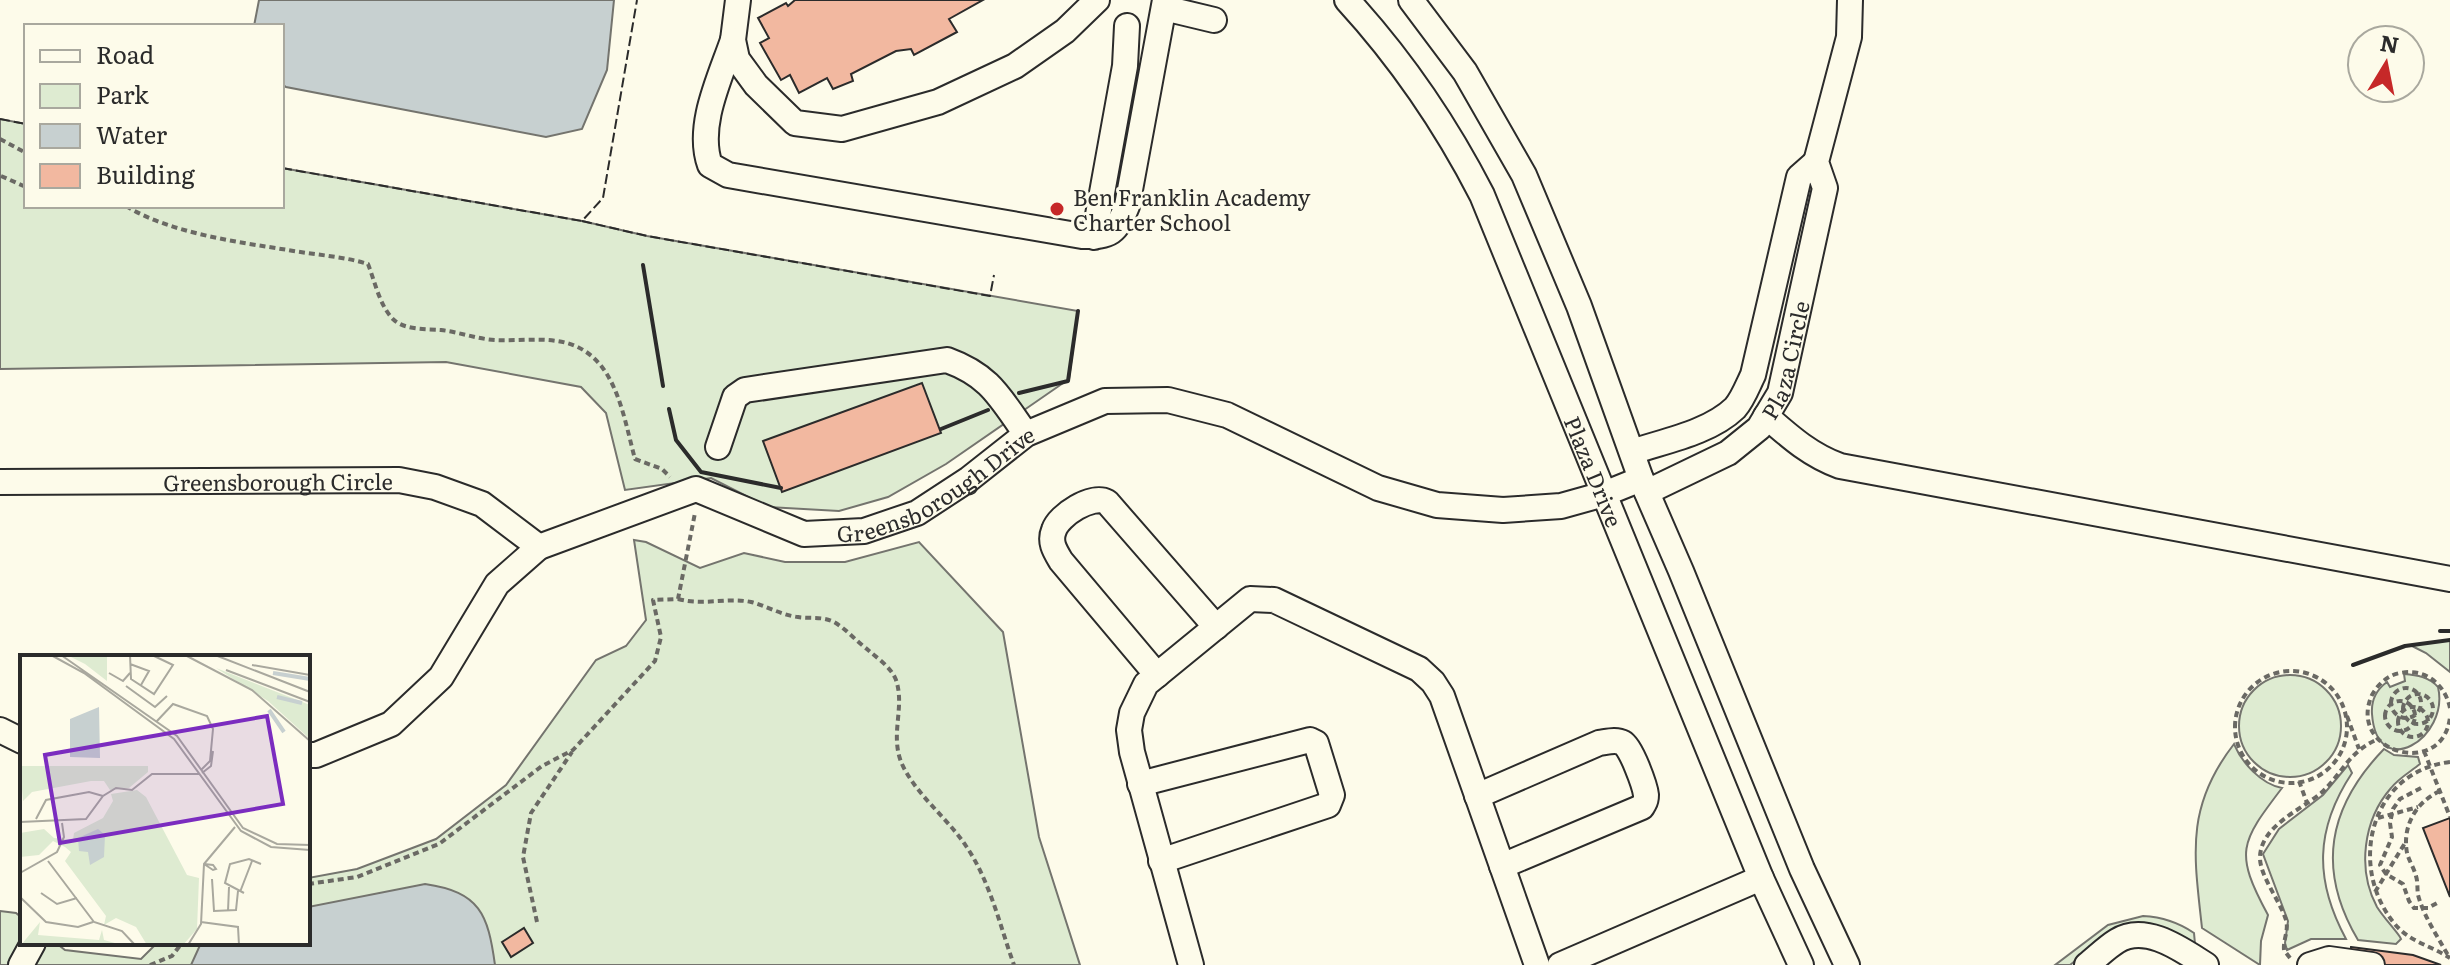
<svg xmlns="http://www.w3.org/2000/svg" width="2450" height="965" viewBox="0 0 2450 965" font-family="Literata,serif">
<style>
.green{fill:#deebd1;stroke:#74746e;stroke-width:2}
.water{fill:#c7d0d0;stroke:#74746e;stroke-width:2}
.building{fill:#f2b8a0;stroke:#2b2b2b;stroke-width:2}
.lines{fill:none;stroke-linecap:round;stroke-linejoin:round}
.minor-casing{stroke:#2b2b2b;stroke-width:28}
.path{stroke:#6a6964;stroke-width:4;stroke-dasharray:6 4;stroke-linecap:butt}
.minor{stroke:#fdfbea;stroke-width:24}
.fence{stroke:#2b2b2b;stroke-width:2;stroke-dasharray:10 4;stroke-linecap:butt}
.wall{stroke:#2b2b2b;stroke-width:4}
.poi-dot{fill:#c62828;stroke:#fdfbea;stroke-width:3}
.labels{text-anchor:middle;dominant-baseline:central;stroke-width:6;stroke-linejoin:round;paint-order:stroke}
.poi-label{font-size:22px;fill:#2b2b2b;stroke:#fdfbea;text-anchor:start}
.street-label{font-size:22px;fill:#2b2b2b;stroke:#fdfbea}
.inset-river{fill:none;stroke:#c7d0d0;stroke-width:4}
.inset-road{fill:none;stroke:#a9a89e;stroke-width:2}
.view{fill:#7b2cbf;fill-opacity:0.15;stroke:#7b2cbf;stroke-width:4}
.inset-edge{fill:none;stroke:#2b2b2b;stroke-width:4}
</style>
<rect width="100%" height="100%" fill="#fdfbea"/>
<path class="green" d="M0,119L26,124V206H282V168L582,221L647,236L1078,311L1069,379L946,464L888,497L839,511L768,507L711,478L625,490L606,413L581,387L446,362L0,369Z
M634,540L646,542L700,568L744,553L785,562H845L919,542L1003,632L1039,837L1080,965H0V911L16,913L22,918V943H56L65,950L141,959L157,943H308V878L357,869L436,839L506,785L596,660L626,646L646,620Z
M2450,640V672L2426,653L2410,645Z
M2404,674C2417,675 2429,677 2438,687C2450,738 2377,783 2372,714C2371,701 2376,690 2387,682L2390,687L2405,681Z
M2239 726a51 51 0 1 1 102 0a51 51 0 1 1-102 0Z
M2234,744C2242,763 2261,784 2282,788C2240,843 2234,852 2268,915L2261,941L2260,965L2202,928C2194,855 2185,807 2234,744Z
M2384,749L2394,755L2418,757L2420,764C2410,772 2399,778 2391,788C2363,820 2357,870 2377,907C2384,918 2393,927 2400,937L2401,939L2396,944L2358,940C2316,869 2328,807 2384,749Z
M2348,765L2352,773C2315,829 2314,880 2346,939H2311L2287,950L2285,943L2288,921L2263,854L2279,829L2323,795Z
M2143,916C2163,917 2178,922 2194,933L2195,944L2172,931L2146,925L2108,935L2070,965H2055L2108,925Z"/>
<path class="water" d="M259,0H614L607,70L582,129L546,137L286,87L282,84V26H254Z
M425,884C480,892 488,914 495,965H191L201,943H308V907Z"/>
<path class="building" d="M795,0H983L949,19L957,32L914,55L911,49L896,51L851,74L853,81L833,89L827,78L799,93L790,75L781,80L760,43L769,38L758,18L786,3L788,6Z
M922,383L941,433L782,492L763,441Z
M2450,818V897L2423,828Z
M524,928L533,943L511,957L502,942Z
M2351,947L2413,955L2441,965H2349Z"/>
<g class="lines">
<defs>
<g id="minor">
<path d="M738,0L733,40L737,59L756,85L795,123L842,129L938,102L1015,66L1065,31L1097,0"/>
<path id="s1" d="M1347,0C1402,60 1445,123 1482,195L1761,878L1801,965"/>
<path d="M1411,0L1465,72L1524,175L1579,306L1641,479L1681,571L1802,869L1847,965"/>
<path d="M1164,8L1214,20"/>
<path d="M733,40C720,78 696,126 710,165L728,175L1082,236C1111,237 1116,233 1127,206L1165,0"/>
<path d="M1094,237L1125,66L1127,26"/>
<path d="M1766,416C1790,437 1810,455 1840,466L2450,579"/>
<path d="M718,447L735,397L745,390L947,360C991,376 1000,398 1026,434"/>
<path d="M1632,452C1664,441 1709,433 1735,408C1743,399 1748,385 1753,375L1799,177L1816,162"/>
<path id="s2" d="M0,482L399,480L435,487L482,504L539,547"/>
<path id="s3" d="M1647,492L1728,453L1759,428L1780,393L1825,188L1816,162L1849,37L1850,0"/>
<path d="M1157,675L1061,561C1055,551 1049,542 1054,530C1059,515 1092,494 1107,502L1216,627"/>
<path d="M0,730L22,741"/>
<path id="s4" d="M308,755H316L391,724L441,677L497,584L539,547L696,489L804,534L864,531L917,513L969,479L1026,434L1105,401L1168,400L1227,415L1378,488L1437,505L1503,510L1561,506L1604,494L1641,479"/>
<path d="M1140,784L1310,740L1316,743L1332,795L1328,805L1161,861"/>
<path d="M1477,796L1599,743C1607,742 1616,739 1623,743C1631,747 1645,786 1646,795C1646,802 1645,801 1642,807L1502,866"/>
<path d="M21,965L33,943"/>
<path d="M1191,965L1132,752L1129,730L1132,713L1146,684L1250,599L1274,600L1419,669L1433,682L1442,696L1537,965"/>
<path d="M1560,965L1761,878"/>
<path d="M2087,965C2097,957 2107,947 2117,941C2146,923 2182,950 2206,965"/>
<path d="M2310,965L2329,959L2372,965"/>
</g>
</defs>
<use href="#minor" class="minor-casing"/>
<path class="path" d="M0,139L26,153
M1,176L26,187
M126,206C170,233 237,242 288,250C315,255 342,256 368,264C375,282 380,307 394,320C405,330 426,329 441,330C459,332 477,339 495,340C534,342 573,330 602,367C621,392 627,430 635,459L662,469L670,477
M678,599C704,606 727,597 751,602C767,606 781,615 798,617C810,619 822,616 834,622C845,628 856,641 867,649C877,658 891,667 896,680C906,709 887,739 905,770C921,799 948,819 966,846C990,881 1000,926 1014,965
M2235 727a56 56 0 1 1 112 0a56 56 0 1 1-112 0Z
M2391 703a15 15 0 1 1 30 0a15 15 0 1 1-30 0Z
M2403 709a15 15 0 1 1 30 0a15 15 0 1 1-30 0Z
M2385 716a15 15 0 1 1 30 0a15 15 0 1 1-30 0Z
M2398 722a15 15 0 1 1 30 0a15 15 0 1 1-30 0Z
M2450,708C2445,684 2425,668 2400,673C2388,675 2378,684 2372,695C2346,752 2443,780 2450,717
M2347,716L2359,749
M2424,751L2450,817
M2450,762C2371,771 2347,865 2394,923C2409,942 2430,945 2450,958
M2299,781L2307,803
M2421,788L2400,799L2393,809L2390,823L2392,837L2380,865L2386,874L2403,884L2409,901L2414,908H2428L2437,903
M2440,791C2416,802 2402,826 2407,853C2409,861 2414,868 2416,876C2418,882 2417,889 2418,895C2424,917 2438,937 2449,957
M2378,818L2418,807
M308,884L357,877L439,844L542,766L573,750L655,661L661,637L653,600L678,599L695,513
M2375,892L2405,843
M537,922L523,857L531,813L572,752
M2290,958L2284,950C2283,939 2289,931 2286,920C2280,901 2260,876 2260,858C2260,826 2301,810 2321,793C2343,773 2348,752 2378,739
M150,965L172,956L182,943"/>
<use href="#minor" class="minor"/>
<path class="fence" d="M0,119L26,124
M282,168L582,221L603,198L637,0
M582,221L647,236L990,296L994,275"/>
<path class="wall" d="M643,265L663,386
M1019,393L1068,381L1078,311
M669,409L676,440L701,472L781,488
M941,429L988,410
M2440,631H2450
M2353,665L2405,646L2450,640"/>
</g>
<circle class="poi-dot" cx="1057" cy="209" r="8"/>
<g class="labels">
<g class="poi-label">
<text x="1073" y="196">Ben Franklin Academy<tspan x="1073" dy="25">Charter School</tspan></text>
</g>
<g class="street-label">
<text stroke="none"><textPath href="#s3" startOffset="204">Plaza Circle</textPath></text>
<text stroke="none"><textPath href="#s1" startOffset="536">Plaza Drive</textPath></text>
<text stroke="none"><textPath href="#s4" startOffset="752">Greensborough Drive</textPath></text>
<text stroke="none"><textPath href="#s2" startOffset="278">Greensborough Circle</textPath></text>
</g>
</g>
<g transform="translate(20 655)">
<rect width="290" height="290" fill="#fdfbea"/>
<path d="M47,0H87V26L65,9ZM196,13L290,50V84L248,46ZM0,111H128V117L109,133L90,135L84,126H71L12,137L3,146ZM117,135L126,142L167,220L179,223L177,274L163,290H127L116,272L96,263L84,270L86,261L45,206L51,197L45,192L33,186L19,200L0,202V178L24,174L34,183L53,185L54,178L83,163L93,146L91,139ZM20,267L18,280L79,285L82,275L84,285L102,290H1Z" fill="#deebd1"/>
<path d="M79,52L80,103L50,102V64ZM78,174L85,180L84,202L70,210L68,197L59,196L58,183Z" fill="#c7d0d0"/>
<path class="inset-river" d="M253,18L290,24M257,42L282,48M249,55L264,77"/>
<path class="inset-road" d="M31,0L64,18L154,84L221,176L251,192L290,195M41,0L157,81L223,173L257,189L290,190M110,0L111,24L134,39L153,10L132,0M165,0L232,35L290,86M195,0L290,37M110,9L129,16L121,30M232,10L290,20M206,15L290,47M89,18L103,26L110,18M106,31L135,52L147,41M137,66L153,49L187,61L193,74L190,106L181,115M182,118L191,111L193,96M16,164L26,145L69,137L83,141M0,167L66,164L83,141L96,133L112,135L132,119H179M28,206L74,267L102,276L115,290M184,209L193,210L196,214L193,215ZM0,218L37,197L44,182L42,168M192,224L194,256L216,255L218,236M220,237L232,206M21,238L37,249L57,243M224,238L205,228L210,209L229,204L241,209M0,242L26,267L58,272L73,267M208,256L209,232M181,267L218,272L219,290M168,290L181,269L184,209L215,172"/>
<path class="view" d="M247,61L263,149L40,188L25,100Z"/>
<rect width="290" height="290" class="inset-edge"/>
</g>
<rect x="24" y="24" width="260" height="184" fill="#fdfbea" stroke="#a9a89e" stroke-width="2"/>
<rect x="40" y="50" width="40" height="12" fill="#fdfbea" stroke="#a9a89e" stroke-width="2"/>
<text x="96" y="64" font-size="24" fill="#2b2b2b">Road</text>
<rect x="40" y="84" width="40" height="24" fill="#deebd1" stroke="#a9a89e" stroke-width="2"/>
<text x="96" y="104" font-size="24" fill="#2b2b2b">Park</text>
<rect x="40" y="124" width="40" height="24" fill="#c7d0d0" stroke="#a9a89e" stroke-width="2"/>
<text x="96" y="144" font-size="24" fill="#2b2b2b">Water</text>
<rect x="40" y="164" width="40" height="24" fill="#f2b8a0" stroke="#a9a89e" stroke-width="2"/>
<text x="96" y="184" font-size="24" fill="#2b2b2b">Building</text>
<g transform="translate(2386 64) rotate(10)"><circle r="38" fill="#fdfbea" stroke="#a9a89e" stroke-width="2"/>
<path d="M0-6L14 30L0 20L-14 30Z" fill="#c62828"/>
<text y="-12" font-size="22" font-weight="bold" text-anchor="middle" fill="#2b2b2b">N</text>
</g>
</svg>
